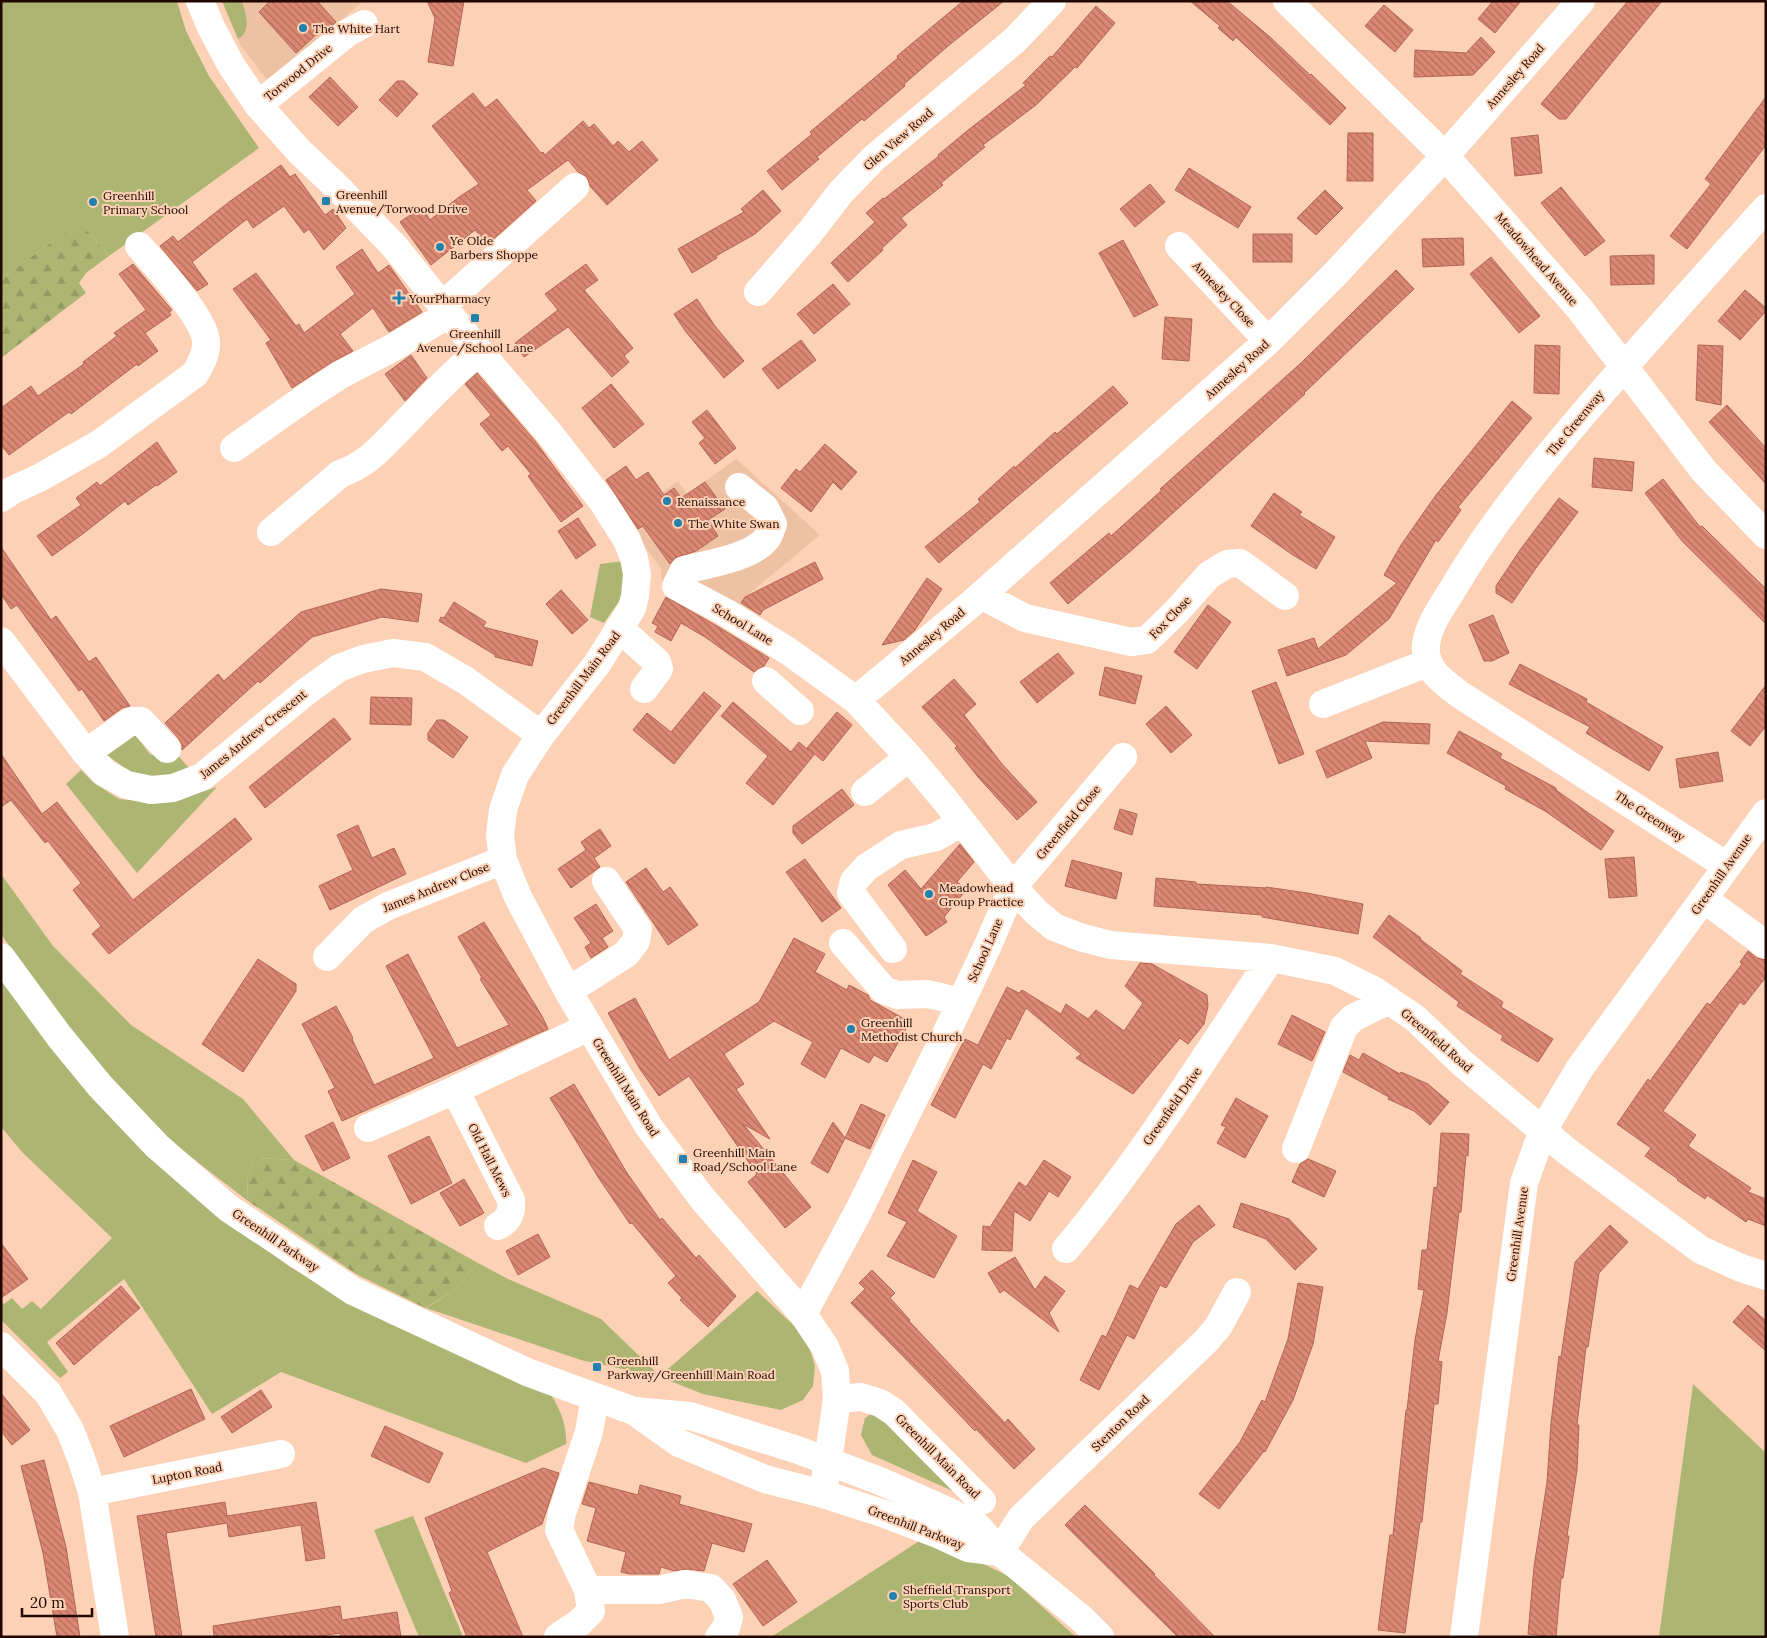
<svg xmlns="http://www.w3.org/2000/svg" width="1767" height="1638" viewBox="0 0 1767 1638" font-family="Lora,serif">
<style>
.built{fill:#efc1a3}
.green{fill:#adb573}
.forest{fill:url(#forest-firs)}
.building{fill:url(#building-back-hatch);stroke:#b26654}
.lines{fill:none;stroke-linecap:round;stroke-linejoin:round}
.minor{stroke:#fff;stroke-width:28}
.major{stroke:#fff;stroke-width:28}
.poi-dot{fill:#2381ad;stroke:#fcd1b5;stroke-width:2}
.labels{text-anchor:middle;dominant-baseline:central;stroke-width:4;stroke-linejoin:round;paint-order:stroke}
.poi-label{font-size:12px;fill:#200800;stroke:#fcd1b5;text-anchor:start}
.street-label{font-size:12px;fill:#200800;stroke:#fcd1b5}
</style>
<defs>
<pattern id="forest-firs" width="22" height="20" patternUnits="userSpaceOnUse" patternTransform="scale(1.25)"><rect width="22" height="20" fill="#adb573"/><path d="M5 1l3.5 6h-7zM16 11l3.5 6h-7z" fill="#959a62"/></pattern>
<pattern id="building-back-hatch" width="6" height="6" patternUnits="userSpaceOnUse" patternTransform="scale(1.25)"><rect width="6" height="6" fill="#dc8873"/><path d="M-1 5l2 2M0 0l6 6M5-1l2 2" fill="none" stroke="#b26d5c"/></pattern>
</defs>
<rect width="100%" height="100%" fill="#fcd1b5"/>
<path class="built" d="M222,1H363L323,37L268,81L241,46Z
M736,459L820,535L744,598L735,613L670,588L663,592L661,569L624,519L678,481L687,494Z"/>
<path class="green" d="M1,1H177L186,31L209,76L259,148L109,256L91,234L65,232L1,279Z
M222,1L242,2C246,14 252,31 238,39Z
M624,561L622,597L604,623L590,617L600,564Z
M131,730L150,754L161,758L174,751L190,769L175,778L153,777L130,772L103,752Z
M81,770L94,783L119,799L164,803L217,787L137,873L66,784Z
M1,874L53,946L131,1025L243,1099L294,1160L255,1158L247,1178L248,1201L165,1137L98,1063L39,989L1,934Z
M1,979L55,1052L114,1121L200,1201L290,1267L388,1323L550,1393C560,1409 567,1425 566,1444L526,1463L281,1372L212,1414L124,1279L47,1342L68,1372L60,1378L1,1320V1301L4,1304L12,1298L22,1309L32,1301L41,1309L112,1238L23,1153L1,1127Z
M478,1263L508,1279L601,1319L660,1376L757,1291L806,1337L815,1366L813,1386L803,1400L781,1410L703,1394L660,1377L581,1360L426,1308L453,1291Z
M1693,1384L1766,1453L1765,1637H1659Z
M884,1411L964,1496L872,1455L861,1435L865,1418L872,1413Z
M413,1516L463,1637H419L374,1530Z
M927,1536L1008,1576L1076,1637H771Z"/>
<path class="forest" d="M83,229L91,234L109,256L86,273L79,283L86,293L1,358V279L65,232Z
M255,1158L294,1160L478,1263L453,1291L425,1308L356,1274L248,1201L247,1178Z"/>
<path class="building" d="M270,1H317L336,22L321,34L319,32L296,53L259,12Z
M427,1H464L453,66L428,62L435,18Z
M963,1H1004L948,46L904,84L905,86L864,121L862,119L817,157L819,159L782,190L767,171L812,134L810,132L898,58L897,56Z
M1190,1H1227L1270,37L1310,75L1311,74L1346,108L1330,125L1236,37L1233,41L1218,28L1220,26Z
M1493,1H1521L1495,33L1478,19Z
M1628,1H1662L1566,119H1559L1541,104Z
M1384,5L1413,30L1395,52L1365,26Z
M1096,6L1115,23L1077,68L1075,67L1036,105L983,145L985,147L941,183L943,185L901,218L907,225L882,248L883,250L848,282L831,263L875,222L866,213L883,198L884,199L939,156L938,155L967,131L1026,85L1023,83L1050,56L1052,57Z
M1481,37L1495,52L1473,75L1414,77L1415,50L1466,53Z
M330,77L358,107L338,126L309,97Z
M397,81H404L418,94L397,117L379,100Z
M473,93L485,108L497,99L541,153L543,152L545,155L583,121L589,128L594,124L613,146L618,141L629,152L642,141L658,160L607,205L590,186L587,177L578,172L568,160L527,190L536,201L488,244L475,230L431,265L400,222L422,207L430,220L459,197L479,184L432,126Z
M1766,97V145L1687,249L1670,236L1711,184L1705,179Z
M1348,133H1373V181H1347Z
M1538,135L1542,173L1515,176L1511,138Z
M281,165L290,177L295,174L325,215L333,209L346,228L324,250L309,229L304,233L284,206L253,228L247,219L192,262L208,284L197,291L160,246L173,236L178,242L229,202Z
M1189,168L1251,207L1238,228L1175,190Z
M1150,184L1165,202L1135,227L1120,209Z
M1561,187L1605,241L1585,256L1541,203Z
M763,190L781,211L755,234L716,256L717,258L692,273L678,249L744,212L741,209Z
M1325,190L1343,208L1316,235L1297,218Z
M1253,234H1292V262H1253Z
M1463,238L1464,265L1423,267L1422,239Z
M1123,240L1158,305L1134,317L1099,253Z
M362,249L378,273L389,265L422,312L389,332L373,308L340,334L353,351L332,362L292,388L266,343L271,340L233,289L256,273L296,326L299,324L304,333L355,294L336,267Z
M1654,255V284L1611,285L1610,256Z
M1491,257L1540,316L1519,333L1470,274Z
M133,264L172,310L169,312L171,315L145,333L158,351L138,366L137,364L71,414L69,412L9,455L1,445V408L31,386L38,396L84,364L83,362L117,336L114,333L146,310L119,274Z
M586,264L598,280L584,290L633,348L624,356L629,362L612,377L568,327L524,357L515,343L558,310L545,294Z
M1396,270L1414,289L1304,393L1305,394L1133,549L1068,604L1050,583L1109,533L1111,536L1162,490L1160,489L1301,363Z
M833,284L850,304L814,334L797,314Z
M1745,290L1766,308V311L1740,340L1718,321Z
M697,299L715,326L744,361L724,378L686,332L674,314Z
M1165,317L1192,319L1189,361L1162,359Z
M801,340L816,360L778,389L762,369Z
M1535,345L1560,346L1559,394L1534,393Z
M1698,345L1723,346L1721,405L1696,400Z
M411,355L427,378L405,401L385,374Z
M477,373L535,441L583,506L561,522L528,476L531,474L508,446L502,451L480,424L491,415L465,384Z
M611,384L644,424L614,448L582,408Z
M1113,386L1128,403L939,563L925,547L980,502L978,499L1014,466L1015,468L1055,432L1057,434Z
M1512,401L1532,418L1458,507L1461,510L1438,542L1436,540L1389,619L1346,655L1287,676L1278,650L1314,638L1318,649L1397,583L1384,575L1401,545L1436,495Z
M1727,405L1766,448V484L1709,422Z
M707,410L736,448L715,464L699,443L705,438L692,422Z
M157,442L177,472L157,486L156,485L128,505L125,501L84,533L52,556L37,536L81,505L76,498L97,482L100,486Z
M825,444L857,472L841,490L833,482L811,512L781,488L796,469L800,472Z
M1594,458L1634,462L1632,491L1592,487Z
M626,466L636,480L648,472L664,495L674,488L681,498L705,482L725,509L708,520L718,536L696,551L675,558L670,564L643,526L638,529L606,480Z
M1663,479L1700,527L1702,526L1766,589V624L1682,541L1645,493Z
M1274,493L1302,512L1299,515L1335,537L1316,569L1293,555L1251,526Z
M1559,498L1578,512L1536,568L1512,603L1496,593V586L1520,550Z
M578,518L596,545L576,559L558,531Z
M1,547L51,620L56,616L89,662L96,657L130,706L122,708L104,721L82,689L79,691L17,605L11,609L1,594Z
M815,562L823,579L763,610L760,615L741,603L745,597Z
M927,578L942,589L915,630L904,640L882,645Z
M381,589L422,594L418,622L382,617L312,637L260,683L258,681L182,750V745L179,739L165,723L218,674L224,681L301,612Z
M561,590L588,620L572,634L546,604Z
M666,597L717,626L769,658L764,666L754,672L705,637L681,623L671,641L655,632L658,626L652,623Z
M454,602L486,622L483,627L538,641L532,666L495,657V655L439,621L441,617L444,618Z
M1208,605L1231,622L1197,669L1174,652Z
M1493,615L1509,653L1492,661H1484L1469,625Z
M1058,653L1074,673L1037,703L1020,682Z
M1520,664L1587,699L1586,702L1663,747L1649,771L1586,733L1590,727L1509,684Z
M1105,667L1142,676L1135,704L1099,695Z
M954,679L976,704L964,715L1002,764L1037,802L1017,820L978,777L955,748L957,746L922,707Z
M1276,682L1304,754L1279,764L1252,691Z
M1766,685V726L1750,746L1731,731Z
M704,692L721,706L674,764L633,730L647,713L671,732Z
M371,697L412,698L411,725L370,724Z
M733,702L791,752L799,742L814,755L773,805L746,783L768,756L721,716Z
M1166,706L1192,735L1171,753L1146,724Z
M837,712L852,725L823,761L807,748Z
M334,718L351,739L265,808L249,787Z
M437,720H444L468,737L453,758L428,740V733Z
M1383,722L1430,724L1429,744L1365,741L1372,758L1327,778L1316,751Z
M1459,731L1502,754L1500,758L1556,788V790L1614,831L1601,850L1545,811L1505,789L1506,786L1447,753Z
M1718,752L1723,781L1680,788L1676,759Z
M1,754L42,814L57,802L133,900L235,818L252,839L109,954L92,934L101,926L73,890L81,883L48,841L45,843L11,800L1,807Z
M842,789L854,805L802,844L793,833V826Z
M1120,809L1137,814L1132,835L1114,829Z
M358,825L372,858L394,848L406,874L330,910L319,886L353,870L337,835Z
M600,829L611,846L594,858L600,867L571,888L558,869L586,850L581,842Z
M960,844L974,862L957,882L967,889L944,917L947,922L926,936L888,885L905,870L921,889Z
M1634,857L1637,896L1609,898L1605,859Z
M805,859L841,908L822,922L786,872Z
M1072,860L1122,873L1116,899L1065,886Z
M646,868L663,892L670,887L698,925L668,945L626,882Z
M1156,878L1196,882V884L1266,888V887L1307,893L1363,904L1358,934L1262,917V915L1154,906Z
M596,904L613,931L602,938L608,947L591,958L585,947L591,943L574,918Z
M1389,915L1421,938L1420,939L1462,971L1460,974L1503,1002L1501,1007L1553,1039L1538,1062L1501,1040L1503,1036L1457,1006L1459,1002L1373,937Z
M484,922L542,1016L548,1029L342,1121L328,1091L335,1088L302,1024L336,1006L353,1038L352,1039L374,1085L434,1058L386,966L408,954L457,1048L509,1025L480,979L482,978L458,937Z
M794,938L825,954L815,972L847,990L849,985L868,995L870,1000L910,1022L887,1062L874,1055L869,1063L841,1048L825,1078L801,1064L813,1042L774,1021L724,1054L744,1084L736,1089L770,1139L743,1124L811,1207L785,1228L748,1182L757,1174L689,1076L659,1096L640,1069L608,1013L635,998L669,1060L759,1002Z
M1748,951L1757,958L1766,960V977L1744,1005L1740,1002L1663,1111L1696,1135L1688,1146L1751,1188L1748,1192L1766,1199V1226L1748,1219L1746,1222L1707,1195L1705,1199L1677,1180L1678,1179L1645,1156L1651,1148L1617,1124L1648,1079L1650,1081L1707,1003L1710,1005L1742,964L1740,962Z
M258,959L296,984V991L243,1072L202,1044Z
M1140,963L1152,964L1207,995L1208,1006L1204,1024L1188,1044L1180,1038L1133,1094L1076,1058L1081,1054L1026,1008L1010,1040L1007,1038L991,1069L983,1064L955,1118L931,1105L965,1039L978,1045L1007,987L1019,993L1022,990L1061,1014L1066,1004L1088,1019L1096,1010L1124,1031L1143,1003L1125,986Z
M1292,1015L1325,1032L1312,1061L1278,1044Z
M1363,1053L1400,1074L1401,1072L1428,1084L1449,1102L1430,1125L1414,1111L1388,1099L1389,1097L1343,1072L1350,1055L1359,1060Z
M574,1084L627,1173L660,1220L662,1218L696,1258L699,1255L736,1296L708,1327L680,1300L682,1298L668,1283L676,1276L632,1223L630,1224L598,1177L550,1098Z
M1236,1098L1268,1116L1245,1158L1217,1143L1226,1127L1221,1125Z
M861,1104L885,1115L870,1149L845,1138Z
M333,1122L350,1158L323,1171L305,1136Z
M833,1122L845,1138L828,1173L811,1163Z
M1441,1133L1469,1134L1468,1156L1466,1155L1461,1212H1459L1447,1313L1438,1361L1442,1362L1438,1404H1434L1422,1522H1420L1405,1633L1378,1630L1390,1535H1393L1406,1410H1407L1415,1340L1424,1290L1418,1289L1422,1250H1427L1434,1187L1437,1188Z
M429,1136L452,1183L411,1204L388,1156Z
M1308,1159L1336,1171L1324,1197L1292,1182L1300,1164Z
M913,1160L937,1172L917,1211L957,1236L934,1278L887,1256L907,1222L888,1213Z
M1044,1160L1071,1177L1058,1197L1049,1191L1030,1221L1014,1211L1012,1251L982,1250L983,1226L990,1227L1019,1182L1026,1187Z
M464,1179L484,1213L460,1226L440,1193Z
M1241,1203L1289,1219L1317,1249L1295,1270L1266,1239L1233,1227Z
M1199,1205L1215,1225L1193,1242L1166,1288L1160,1285L1134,1339L1127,1335L1099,1390L1080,1380L1102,1335L1106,1337L1130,1285L1138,1289L1176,1224Z
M1610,1225L1628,1242L1599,1273L1588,1347H1586L1577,1425H1579L1577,1470L1567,1536H1569L1563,1578H1561L1556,1637L1528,1634L1534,1567L1547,1482L1551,1423L1559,1356L1561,1357L1575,1262Z
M538,1234L550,1257L518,1275L506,1251Z
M1,1243L28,1279L1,1298Z
M1015,1257L1035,1290L1045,1276L1065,1291L1049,1313L1059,1332L1004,1290L1000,1293L988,1273Z
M872,1270L895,1293L890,1298L910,1320L909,1321L1005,1423L1008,1419L1035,1449L1014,1469L976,1429L975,1431L936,1390L851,1303L865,1289L859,1283Z
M1298,1283L1323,1287L1313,1344L1293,1400L1265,1452L1264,1451L1219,1509L1199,1494L1240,1442L1262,1400L1265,1402L1288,1339Z
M121,1286L140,1308L74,1365L56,1343Z
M1748,1305L1766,1321V1351L1733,1322Z
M191,1389L205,1419L124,1457L110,1426Z
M261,1390L272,1407L232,1433L221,1417Z
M1,1393L30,1430L12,1445L1,1431Z
M385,1426L443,1453L429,1483L371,1456Z
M44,1460L66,1547L80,1637H57L43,1553L21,1466Z
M543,1468L559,1473L542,1524L487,1552L523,1637H467L449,1593L452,1591L425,1518Z
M589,1482L638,1495L640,1485L681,1496L679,1504L752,1524L744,1552L712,1543L704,1571L687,1569L674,1571L661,1567L659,1574H630L621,1572L626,1552L587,1541L596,1508L582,1504Z
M225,1502L227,1516L316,1502L325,1558L306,1561L301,1525L229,1537L227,1523L166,1533L182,1637H156L137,1516Z
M1085,1505L1155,1574L1154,1575L1215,1637H1178L1065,1525Z
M767,1560L797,1602L763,1626L733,1584Z
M340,1606L342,1620L397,1612L401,1637H341L340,1633L315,1637H214L213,1626Z"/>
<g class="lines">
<path class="minor" d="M200,1L211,27L231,65L258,105L299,151L340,190L394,246L479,351L549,433L602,501L627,540L634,558L637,574L635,596L632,608L597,664L541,735L515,775L503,810L500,835L503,860L518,897L568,991L649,1127L702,1198L803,1314L825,1347L835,1371L837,1399L823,1494
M1287,1L1445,156L1579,308L1704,471L1766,535
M258,105L347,33L364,24
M1179,246L1268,341
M758,292L811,231L841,192L874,158L1015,40L1052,1
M443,305L575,187
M234,448L305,398L340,375L394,347L449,314
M739,487L765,508L773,524C771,529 770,534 767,538C752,558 708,564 684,570L676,586L725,612L788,651L856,700L909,757L945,800L1013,887L1036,912L1054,927L1080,937L1110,945L1271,958L1335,971L1375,991L1415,1018L1462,1063L1568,1152L1701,1250L1741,1268L1766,1276
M1,498L13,490L41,477L99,444L195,374C201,364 207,353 206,341C204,317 156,265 139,246
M271,532L340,474C370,463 383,445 405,423C429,398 453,373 479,351
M981,595L1025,618L1131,642L1147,640L1176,612L1209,575L1227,564L1240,563L1285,596
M620,629L657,662L659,669L644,689
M1,641L86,753L105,773L127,785L151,790L173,788L202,777L307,691L339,668L363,659L393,653L425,657L465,680L541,735
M766,681L800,711
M856,700L971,604L1268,341L1336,273L1445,156L1581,1
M1323,704L1427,663
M86,753L131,721H141L167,749
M865,792L909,757
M1727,866L1459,694C1442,681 1423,668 1426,644C1429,623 1444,604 1454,587C1491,524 1538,467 1585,412C1644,343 1705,276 1766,208
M1704,899L1766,945
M843,943L884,990L897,995L928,994L961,1002
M893,949L851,893L854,881L867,867L901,845L936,837L962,822
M327,957L363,920L388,906L503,860
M568,991L626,954L636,941L638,929L606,881
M455,1090L511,1200C512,1213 509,1220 498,1226
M368,1128L455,1090L589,1027
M1296,1149L1344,1027L1353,1018L1389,1000
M1066,1249C1142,1158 1205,1057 1271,958
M803,1314L858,1212L944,1038L988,945L1013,887L1123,757
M1,1346L48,1393L70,1430L81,1458L92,1492L115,1637
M837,1399L861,1397L880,1403L894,1412L982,1501
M92,1492L281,1454
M1000,1552L1021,1518L1206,1341L1218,1327L1237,1292
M588,1590H659L685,1584L711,1588L722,1600L729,1617L726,1628L719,1637
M558,1637L579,1623L591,1611L588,1590L559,1530L562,1513L589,1432L595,1397
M1464,1637L1524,1183L1543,1130L1580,1068L1766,813"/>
<path class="major" d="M1,957L59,1036L100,1086L157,1146L228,1208L353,1291L527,1372L584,1393L634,1411L690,1416L798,1450L880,1481L952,1513L978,1527L1000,1552L1081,1618L1100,1637
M634,1411L679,1443L765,1479L823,1494L882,1513L940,1535L968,1548L1000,1552"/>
</g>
<g class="poi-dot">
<circle cx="303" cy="28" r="5"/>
<rect x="321" y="196" width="10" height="10" rx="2.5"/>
<circle cx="93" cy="202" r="5"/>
<circle cx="440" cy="247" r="5"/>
<path d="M396.5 290.5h5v5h5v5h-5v5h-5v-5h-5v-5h5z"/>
<rect x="470" y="313" width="10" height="10" rx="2.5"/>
<circle cx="667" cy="501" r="5"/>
<circle cx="678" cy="523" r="5"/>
<circle cx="929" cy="894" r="5"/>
<circle cx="851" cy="1029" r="5"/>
<rect x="678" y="1154" width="10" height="10" rx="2.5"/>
<rect x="592" y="1362" width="10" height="10" rx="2.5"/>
<circle cx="893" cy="1596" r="5"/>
</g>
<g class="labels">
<g class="poi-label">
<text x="313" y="28">The White Hart</text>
<text x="336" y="194">Greenhill<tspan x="336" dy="14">Avenue/Torwood Drive</tspan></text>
<text x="103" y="195">Greenhill<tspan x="103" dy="14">Primary School</tspan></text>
<text x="450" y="240">Ye Olde<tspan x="450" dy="14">Barbers Shoppe</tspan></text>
<text x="409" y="298">YourPharmacy</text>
<text x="475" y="333" text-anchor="middle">Greenhill<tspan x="475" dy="14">Avenue/School Lane</tspan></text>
<text x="677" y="501">Renaissance</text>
<text x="688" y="523">The White Swan</text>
<text x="939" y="887">Meadowhead<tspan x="939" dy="14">Group Practice</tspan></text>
<text x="861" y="1022">Greenhill<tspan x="861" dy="14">Methodist Church</tspan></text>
<text x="693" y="1152">Greenhill Main<tspan x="693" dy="14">Road/School Lane</tspan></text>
<text x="607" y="1360">Greenhill<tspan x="607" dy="14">Parkway/Greenhill Main Road</tspan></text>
<text x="903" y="1589">Sheffield Transport<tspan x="903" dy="14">Sports Club</tspan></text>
</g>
<g class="street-label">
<text transform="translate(298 72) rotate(-39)">Torwood Drive</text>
<text transform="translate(1515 76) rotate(-49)">Annesley Road</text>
<text transform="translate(898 139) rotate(-41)">Glen View Road</text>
<text transform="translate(1537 259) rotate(49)">Meadowhead Avenue</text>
<text transform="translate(1224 294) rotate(47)">Annesley Close</text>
<text transform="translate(1237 369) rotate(-42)">Annesley Road</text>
<text transform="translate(1575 423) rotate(-50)">The Greenway</text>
<text transform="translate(1170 617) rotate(-46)">Fox Close</text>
<text transform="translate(743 624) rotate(31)">School Lane</text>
<text transform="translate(932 636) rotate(-40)">Annesley Road</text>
<text transform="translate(583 678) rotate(-53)">Greenhill Main Road</text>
<text transform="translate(253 734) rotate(-39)">James Andrew Crescent</text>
<text transform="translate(1650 816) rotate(33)">The Greenway</text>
<text transform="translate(1068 822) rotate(-50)">Greenfield Close</text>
<text transform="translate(1721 874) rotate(-55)">Greenhill Avenue</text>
<text transform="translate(436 887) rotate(-22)">James Andrew Close</text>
<text transform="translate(985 950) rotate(-66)">School Lane</text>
<text transform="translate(1437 1040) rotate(41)">Greenfield Road</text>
<text transform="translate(626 1087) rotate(58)">Greenhill Main Road</text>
<text transform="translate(1172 1106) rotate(-55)">Greenfield Drive</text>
<text transform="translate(490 1160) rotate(63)">Old Hall Mews</text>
<text transform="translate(1517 1234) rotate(-82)">Greenhill Avenue</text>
<text transform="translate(276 1240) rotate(34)">Greenhill Parkway</text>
<text transform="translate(1120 1423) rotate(-44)">Stenton Road</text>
<text transform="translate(938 1456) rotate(45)">Greenhill Main Road</text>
<text transform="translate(187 1473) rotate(-11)">Lupton Road</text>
<text transform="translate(916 1527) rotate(21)">Greenhill Parkway</text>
</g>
</g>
<rect width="1767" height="1638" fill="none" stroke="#200800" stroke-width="5"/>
<path d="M22 1608v8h70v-8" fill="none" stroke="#200800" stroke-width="2.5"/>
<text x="30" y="1608" font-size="15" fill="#200800" stroke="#fcd1b5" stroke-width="4" paint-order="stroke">20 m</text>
</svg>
